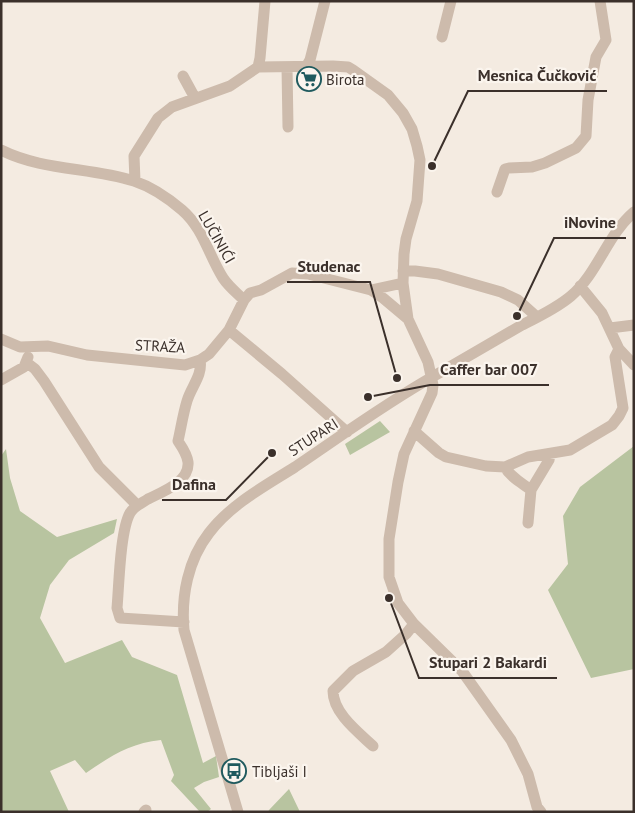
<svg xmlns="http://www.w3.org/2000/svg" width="635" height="813" viewBox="0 0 635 813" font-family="'PT Sans',sans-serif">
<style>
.green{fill:#b8c4a0}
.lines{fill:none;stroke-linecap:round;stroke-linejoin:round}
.minor{stroke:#cdbbac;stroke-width:11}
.labels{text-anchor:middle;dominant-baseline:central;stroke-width:4.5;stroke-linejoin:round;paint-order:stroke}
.poi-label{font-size:15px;fill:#3b302b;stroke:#fbf5ee;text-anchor:start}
.street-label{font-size:15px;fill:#3b302b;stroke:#fbf5ee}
.leader{fill:none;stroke:#3b302b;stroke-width:2}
.callout-dot{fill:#3b302b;stroke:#fbf5ee;stroke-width:2}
.callout-label{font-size:16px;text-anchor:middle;font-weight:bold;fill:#3b302b;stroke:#fbf5ee;stroke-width:4.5;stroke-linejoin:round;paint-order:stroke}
</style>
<rect width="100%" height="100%" fill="#f4ebe1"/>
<path class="green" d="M380,421L390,432L350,455L345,444Z
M634,446V669L591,678L548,590L568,564L563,516L580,487Z
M6,449L10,478L20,511L57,537L117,519L114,533L69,560L50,585L40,618L65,663L122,640L132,657L177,675L203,763L216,756L219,777L204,782L194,788L211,809L207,812H200L171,781L174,775L161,740C130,743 111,756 86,773L75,760L50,771L69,812H1V456Z
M289,789L300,812H268L269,810Z"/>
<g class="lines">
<path class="minor" d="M442,37L451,1
M258,67L260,58L265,1
M287,67L288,127
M306,67L310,60L325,1
M183,76L195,98
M1,150C43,171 90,167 134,181C152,187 168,198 182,210C203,228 209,256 223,278C229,287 237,293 244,300
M135,181L134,156L158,118L172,107L230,86L258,67L333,66L348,67L353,70L388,95L403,113L412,129L417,146L420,160L417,201L406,239L404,254L403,283L408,319
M497,192L505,169L509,168L532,167L545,163L576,148L586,136L588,100L596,57L606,40L600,1
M403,271H415L438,274L501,292L518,300L537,317
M580,286L602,313L619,349L634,365
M371,290L403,283
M610,328L634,325
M229,330L282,374L347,432
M1,339L20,347L48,346L87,355L185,365L200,360L209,354L229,330L244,300L250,293L261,290L292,273L308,274L371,290L383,298L408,319L428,362L433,385L432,393L404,454L398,482L389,539V577L398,603L414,624L462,671L511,740L528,774L537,807L541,812
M26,362L35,369L44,381L99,467L137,505
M1,380L24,367L28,357
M414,431L439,453L446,457L486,466L505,467L528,457L570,450L612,425L619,416L623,408L615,357L619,349
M505,467C510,477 522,483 531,490
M528,523L531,490L549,460L550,454
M184,622L120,618L117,608C119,586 120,531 130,513C134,506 142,503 148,499C162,492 190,482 188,462C187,454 182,447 178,441C181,428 183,414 187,401C191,387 203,375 200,360
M373,746C358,732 333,713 333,691L353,671L386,652L406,634L414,624
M144,812L146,810
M238,812L184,630C181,596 188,560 209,533C231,504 265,486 295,467C341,436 386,403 434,376C463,359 493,342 522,325C538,317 557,308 571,296C598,273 607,235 634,212"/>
</g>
<defs>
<symbol id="supermarket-ring" viewBox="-11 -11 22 22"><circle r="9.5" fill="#fbf5ee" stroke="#1f5a5e" stroke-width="1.5"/><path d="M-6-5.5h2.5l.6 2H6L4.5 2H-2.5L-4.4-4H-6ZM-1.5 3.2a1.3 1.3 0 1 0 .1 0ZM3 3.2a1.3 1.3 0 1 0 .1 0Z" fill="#1f5a5e"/></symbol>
<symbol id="bus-ring" viewBox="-11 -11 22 22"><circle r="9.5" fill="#fbf5ee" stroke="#1f5a5e" stroke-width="1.5"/><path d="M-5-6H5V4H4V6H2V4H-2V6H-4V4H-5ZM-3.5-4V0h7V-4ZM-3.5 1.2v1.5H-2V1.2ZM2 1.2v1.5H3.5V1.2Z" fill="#1f5a5e"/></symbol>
</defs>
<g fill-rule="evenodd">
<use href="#supermarket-ring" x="295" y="65" width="28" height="28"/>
<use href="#bus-ring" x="220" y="757" width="28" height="28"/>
</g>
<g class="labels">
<g class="poi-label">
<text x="326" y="79">Birota</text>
<text x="252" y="771">Tibljaši I</text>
</g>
<g class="street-label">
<text transform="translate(217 237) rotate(60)">LUČINIĆI</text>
<text transform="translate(160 346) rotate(3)">STRAŽA</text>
<text transform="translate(313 437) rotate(-33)">STUPARI</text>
</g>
</g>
<path class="leader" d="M432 166L468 91H607M517 316L554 238H626M397 378L370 282H287M368 397L430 385H549M272 453L226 500H162M389 598L419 678H557"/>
<g class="callout-dot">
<circle cx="432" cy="166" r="5"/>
<circle cx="517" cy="316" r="5"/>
<circle cx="397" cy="378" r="5"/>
<circle cx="368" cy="397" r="5"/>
<circle cx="272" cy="453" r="5"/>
<circle cx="389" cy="598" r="5"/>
</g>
<g class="callout-label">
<text x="537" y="81">Mesnica Čučković</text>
<text x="590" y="228">iNovine</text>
<text x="329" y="272">Studenac</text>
<text x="489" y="375">Caffer bar 007</text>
<text x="194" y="490">Dafina</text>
<text x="488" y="668">Stupari 2 Bakardi</text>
</g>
<rect width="635" height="813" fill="none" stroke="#3b302b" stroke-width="5"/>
</svg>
